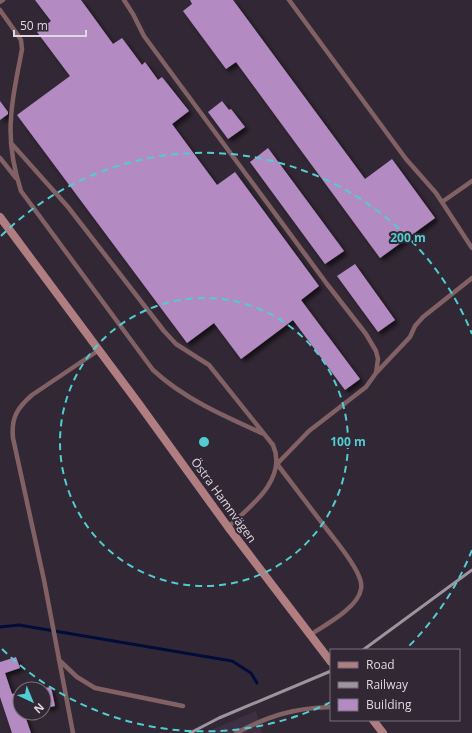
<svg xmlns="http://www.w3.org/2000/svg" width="472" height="733" viewBox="0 0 472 733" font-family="'Open Sans',sans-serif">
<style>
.built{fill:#3d3042}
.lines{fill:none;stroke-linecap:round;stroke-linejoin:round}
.stream{stroke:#000d3b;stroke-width:3}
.building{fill:#b38bc2;filter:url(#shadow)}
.lane{stroke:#816163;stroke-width:4.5}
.secondary{stroke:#b07e81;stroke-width:8}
.rail{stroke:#9c949e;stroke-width:3}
.ring{fill:none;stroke:#51ccd1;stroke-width:2;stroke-dasharray:7 5}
.labels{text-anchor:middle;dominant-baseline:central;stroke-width:4;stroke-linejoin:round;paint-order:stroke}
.street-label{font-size:12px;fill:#ded8e0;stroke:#322835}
.centre{fill:#51ccd1;stroke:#322835;stroke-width:2}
.ring-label{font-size:12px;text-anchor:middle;font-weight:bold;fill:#51ccd1;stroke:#322835;stroke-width:4;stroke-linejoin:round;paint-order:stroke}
</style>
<defs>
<filter id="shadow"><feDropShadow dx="3.5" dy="3.5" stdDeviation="2" flood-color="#0009"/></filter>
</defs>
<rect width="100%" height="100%" fill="#322835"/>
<path class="built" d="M256,711L262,733H204Z"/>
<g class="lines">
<path class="stream" d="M0,627L19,625L232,661L251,673L257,683"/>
</g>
<path class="building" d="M35,0H81L113,44L122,38L142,65L145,62L158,80L162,77L189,111L172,124L217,185L235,172L319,286L301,300L360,379L345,390L293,320L241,359L214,323L187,343L17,115L70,76L37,32L51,21Z
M190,0H233L365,179L392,159L435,218L380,258L236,62L226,69L183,11L192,4Z
M0,101L8,112V114L0,120Z
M222,101L229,110L231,109L245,127L228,139L208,112Z
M268,148L344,251L325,264L250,162Z
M355,264L395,320L378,332L337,276Z
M16,657L20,668L5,673L12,694L17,693L20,700V713H24L31,733H12L0,697V662Z
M51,687L55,706L45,708L44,688Z"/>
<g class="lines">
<path class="lane" d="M124,0L133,14L144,36L327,284L366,334L376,351L378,359L376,373L366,387L309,431L277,464C294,486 311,509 329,532C339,545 351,559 358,574C360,578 362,584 361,589C358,608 325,625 310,635
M289,0L406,159L436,193L472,248
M0,2L3,0
M0,10L17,34L21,40L22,49C18,72 12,95 11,119C9,143 14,169 21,191L153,370C184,399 226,417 264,434
M11,143L68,207L164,331L176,344L209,365L273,445C288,479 250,507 228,527
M0,158L16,178
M442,202L472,181
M377,372L410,337L415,326L423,317L472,278
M59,660L77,677L95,688L183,706
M73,733L44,580L13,438C11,418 17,408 32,395L99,350
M236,733C269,716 293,708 331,707"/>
<path class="secondary" d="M0,217L139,404L228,527L331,662
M373,720L383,733"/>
<path class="rail" d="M363,650L472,570
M190,733L219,718L331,671"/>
</g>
<g class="ring">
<circle cx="204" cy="442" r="144"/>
<path d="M472 550A289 289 0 0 1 405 650M331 702A289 289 0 0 1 1 648M1 236A289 289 0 0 1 472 334"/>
</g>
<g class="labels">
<g class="street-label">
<text transform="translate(224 500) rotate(54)">Östra Hamnvägen</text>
</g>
</g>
<circle cx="204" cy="442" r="6" class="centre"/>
<g class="ring-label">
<text x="408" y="242">200 m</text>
<text x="348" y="446">100 m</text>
</g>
<rect x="330" y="649" width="130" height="72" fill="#322835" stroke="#776e79"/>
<rect x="338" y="662" width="20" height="6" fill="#b07e81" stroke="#776e79"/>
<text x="366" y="669" font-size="12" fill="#ded8e0">Road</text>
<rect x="338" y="682" width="20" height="6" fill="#9c949e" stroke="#776e79"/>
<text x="366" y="689" font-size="12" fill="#ded8e0">Railway</text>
<rect x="338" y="699" width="20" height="12" fill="#b38bc2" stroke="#776e79"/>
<text x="366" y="709" font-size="12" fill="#ded8e0">Building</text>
<g transform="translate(32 701) rotate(136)"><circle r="19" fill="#322835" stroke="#776e79"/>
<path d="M0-3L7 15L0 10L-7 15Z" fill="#51ccd1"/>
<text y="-6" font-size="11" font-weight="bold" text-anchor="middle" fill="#ded8e0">N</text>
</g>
<path d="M14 30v6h72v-6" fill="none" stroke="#ded8e0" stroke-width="2"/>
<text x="20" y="30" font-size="12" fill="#ded8e0" stroke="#322835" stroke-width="3" paint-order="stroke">50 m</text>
</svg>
